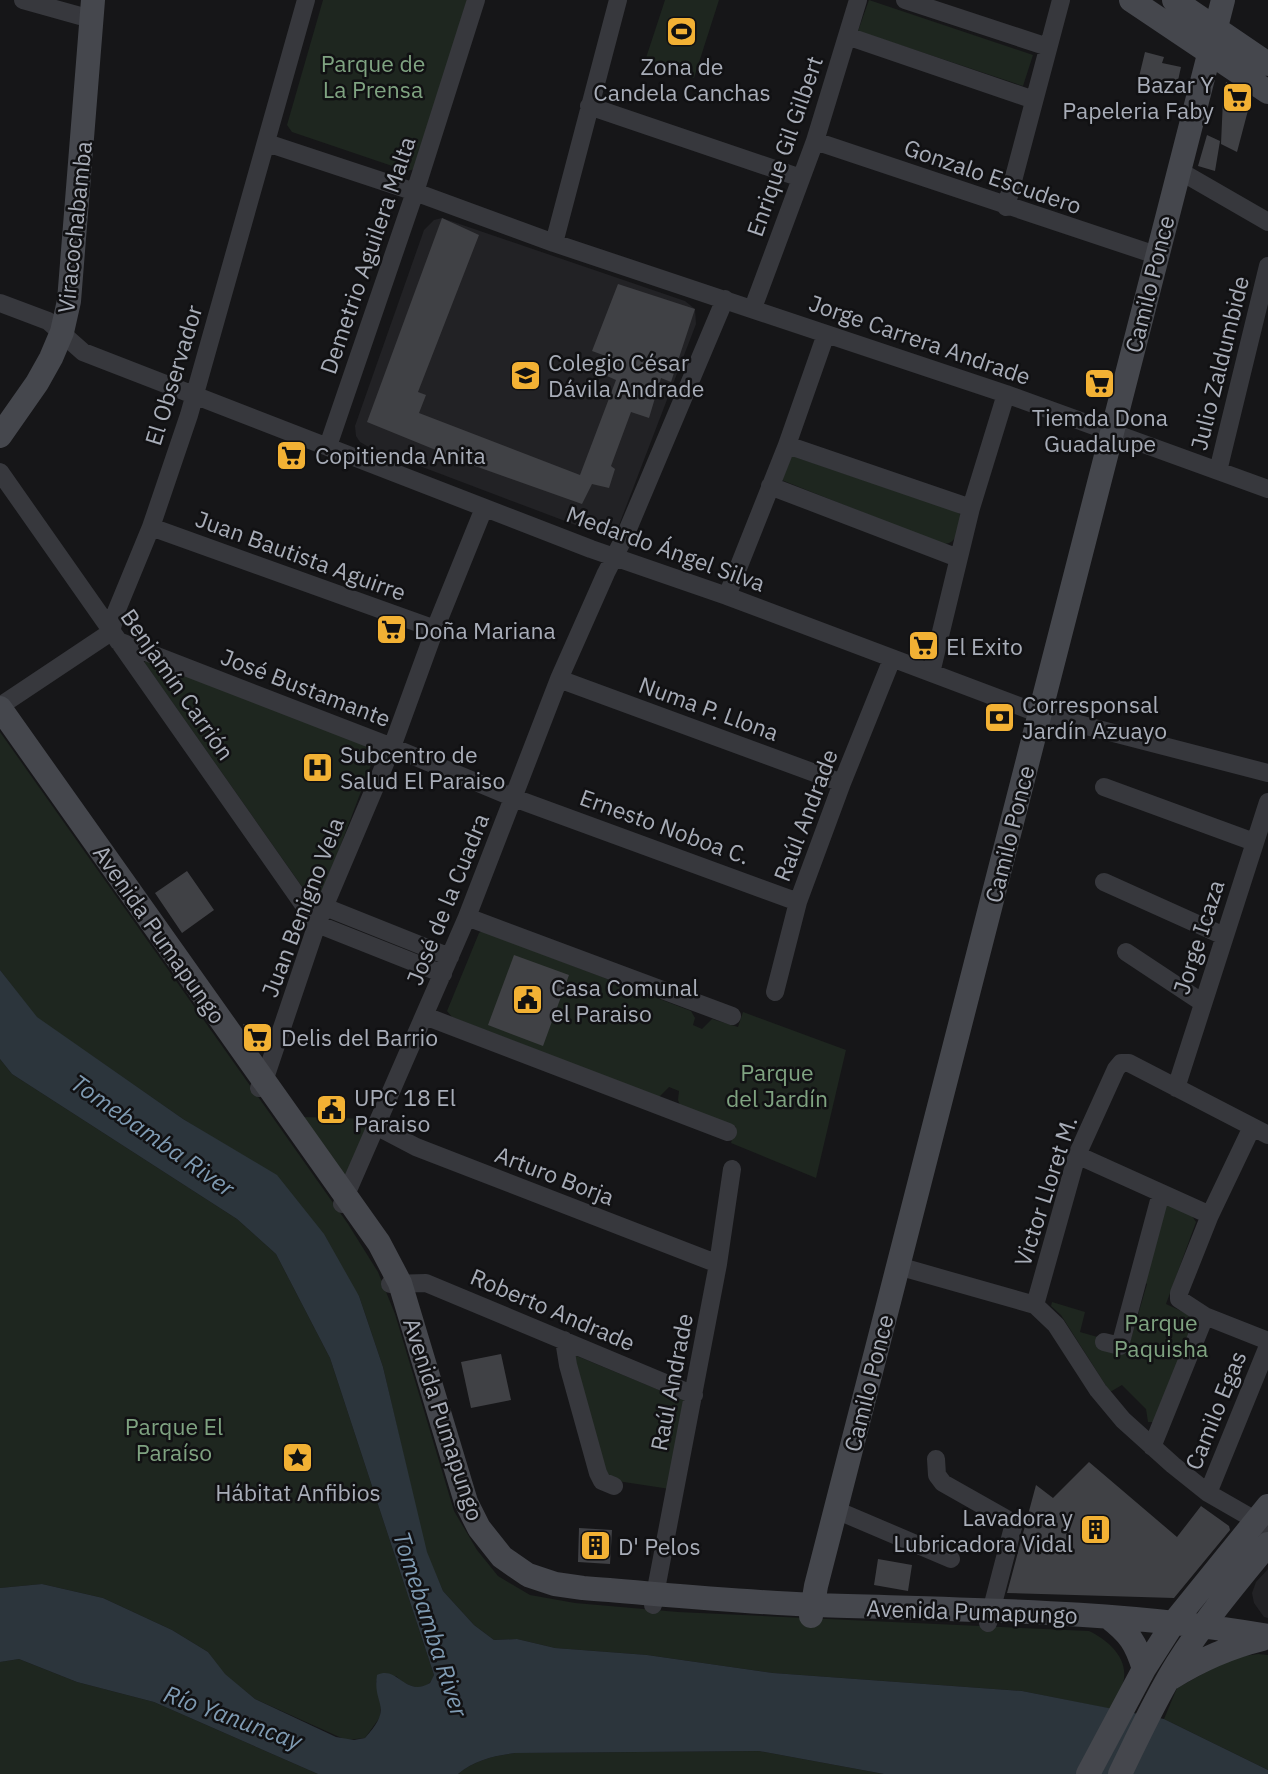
<svg xmlns="http://www.w3.org/2000/svg" width="1268" height="1774" viewBox="0 0 1268 1774" font-family="'IBM Plex Sans',sans-serif">
<style>
.built{fill:#222225}
.green{fill:#1e261f}
.water{fill:#2c353c}
.building{fill:#404145}
.lines{fill:none;stroke-linecap:round;stroke-linejoin:round}
.street{stroke:#37383d;stroke-width:18}
.secondary{stroke:#45474d;stroke-width:24}
.labels{text-anchor:middle;dominant-baseline:central;stroke-width:5;stroke-linejoin:round;paint-order:stroke}
.park-label{font-size:23px;fill:#7fa381;stroke:#111113}
.poi-label{font-size:23px;fill:#a8adb8;stroke:#111113;text-anchor:start}
.street-label{font-size:23px;fill:#a8adb8;stroke:#111113}
.water-label{font-size:24px;font-style:italic;fill:#7f9bb3;stroke:#111113}
</style>
<rect width="100%" height="100%" fill="#161618"/>
<path class="built" d="M442,218L685,301L695,309L696,324L619,525L612,531L602,535L367,446L360,442L356,436L355,426L424,230L434,220Z
M1268,1569V1618L1264,1617L1254,1603L1252,1593L1256,1582Z"/>
<path class="green" d="M323,0H467L415,169L407,171L292,132L287,125Z
M665,0H719L694,78L645,61Z
M869,0L1033,55L1023,86L858,31Z
M792,456L958,512L961,516C958,529 958,545 942,544L784,481L782,480Z
M148,660L377,749L317,908L144,662Z
M0,732L348,1224L378,1272L395,1314L454,1511L477,1550L498,1576L530,1595L575,1603L678,1612L1089,1631C1108,1640 1130,1659 1123,1683C1120,1692 1115,1701 1111,1709L1022,1691L773,1673L647,1655L555,1648L517,1639L494,1640L474,1625L443,1591L426,1552L383,1367L359,1296L225,1145L183,1119L36,1017L0,970Z
M482,931L691,1011L695,1018L693,1025L702,1029L712,1019L738,1027L743,1012L846,1050L816,1178L731,1143L736,1127L680,1105L678,1100L679,1091L669,1087L659,1097L452,1017L447,1011L479,933Z
M0,1059L12,1074L237,1219L276,1254L330,1358L434,1675C428,1694 407,1688 396,1676L376,1681L381,1700L380,1717L365,1738L346,1740L255,1699L224,1674L208,1652L172,1630L103,1598L42,1584L0,1588Z
M302,1117L377,1119L346,1178Z
M1162,1201L1192,1216L1196,1222L1166,1304L1196,1318L1156,1422H1148L1146,1409L1122,1385L1110,1392L1061,1315L1051,1306L1052,1302L1085,1312L1080,1332L1101,1338V1344L1127,1352L1147,1284L1139,1279Z
M572,1354L686,1401L670,1489L604,1479Z
M1258,1654L1268,1655V1770L1164,1719L1177,1688L1232,1658Z
M19,1659L77,1682L154,1702L318,1774H0V1662Z
M759,1751L884,1774H458C475,1760 493,1756 515,1753Z"/>
<path class="water" d="M0,970L37,1017L183,1119L277,1175L324,1234L359,1296L383,1367L427,1552L443,1591L474,1625L494,1640L517,1639L555,1648L647,1655L773,1673L1022,1691L1164,1719L1268,1770V1774H884L759,1751L515,1753C493,1756 475,1760 458,1774H318L154,1702L77,1682L19,1659L0,1662V1588L42,1584L103,1598L172,1630L208,1652L225,1674L255,1699L336,1737L354,1740L365,1738C395,1705 372,1706 377,1675C398,1665 405,1698 430,1683L434,1675L330,1358L276,1254L237,1219L12,1074L0,1059Z"/>
<path class="building" d="M1145,52L1164,57L1162,63L1181,67L1177,85L1158,81L1156,86L1138,81Z
M1226,82L1251,99L1237,152L1221,144L1223,99Z
M1207,135L1220,141L1215,171L1198,166Z
M442,218L479,235L418,392L426,395L419,413L580,475L616,380L607,376L614,359L592,351L618,284L695,309L671,382L661,378L649,418L631,412L611,466L615,469L609,488L592,484L582,504L475,466L367,422Z
M187,871L214,910L182,933L155,893Z
M514,955L569,975L543,1046L488,1025Z
M243,1024L268,1030L262,1051L245,1029Z
M501,1354L511,1400L471,1408L461,1362Z
M1089,1462L1177,1537L1201,1506L1229,1526L1230,1530L1174,1598L1007,1593L1036,1485L1053,1498Z
M579,1528L612,1530L610,1564L578,1562Z
M878,1559L912,1565L908,1591L874,1585Z"/>
<g class="lines">
<path class="street" d="M23,0L91,19
M905,0L1048,47
M847,36L1034,100
M589,106L801,178
M815,141L1156,255
M267,143L415,192L554,243L1006,394L1268,489
M1178,170L1268,222
M1006,207L1061,0
M554,243L618,0
M0,303L48,321L83,352L591,549L727,596L1040,714L1268,773
M753,308L815,141L858,0
M787,445L971,508
M328,446L415,192L476,0
M1218,471L1268,266
M0,472L317,924L443,974
M770,486L958,558
M151,527L435,629
M727,596L787,445L826,334
M118,641L392,747L514,798L798,902
M931,673L971,508L1006,394
M559,679L842,783
M0,706L111,632L116,612L151,527L189,415L306,0
M1104,787L1254,842
M1104,882L1224,936
M325,907L450,957
M467,917L732,1016
M1126,952L1203,1003
M775,992L798,902L842,783L892,659
M425,1016L728,1132
M259,1088L264,1081L317,924L392,747L435,629L484,508
M1176,1088L1268,802
M376,1126L416,1147L718,1264
M1252,1127L1210,1215L1179,1293V1299L1205,1316L1268,1341
M1077,1155L1210,1215
M342,1204L467,917L559,679L606,573L625,536L725,299
M898,1266L1035,1305L1056,1325L1098,1390L1123,1420L1173,1465L1208,1493L1255,1520L1268,1531
M390,1284L426,1283L694,1395
M1035,1305L1077,1155L1116,1069L1121,1063H1129L1268,1135
M564,1340L568,1365L598,1473L602,1481L614,1486
M1104,1342L1120,1346L1161,1193
M1152,1447L1205,1316
M936,1459L937,1475L943,1483L1012,1522L1013,1527L988,1623
M1208,1493L1268,1346
M836,1510L951,1559
M653,1605L718,1264L732,1169"/>
<path class="secondary" d="M1131,0L1268,92
M1174,0L1268,64
M0,436L37,383L51,358L62,332L69,301L93,0
M0,708L379,1243L400,1283L466,1502L479,1528L502,1557L528,1575L555,1584L583,1588C660,1594 739,1602 817,1605C967,1610 1119,1610 1268,1636
M811,1616L816,1586L1223,0
M1108,1617C1130,1634 1136,1643 1144,1669
M1171,1678C1200,1660 1229,1647 1262,1639
M1088,1774L1144,1669L1174,1622L1268,1506
M1120,1774C1138,1737 1155,1699 1177,1664C1204,1621 1236,1583 1268,1544"/>
</g>
<defs>
<symbol id="stadium-square" viewBox="-11 -11 22 22"><rect x="-9" y="-9" width="18" height="18" rx="4" fill="#f2b134" stroke="#111113"/><path d="M0-5a6.5 5 0 1 0 0 10a6.5 5 0 1 0 0-10ZM-3.5-1.8h7v3.6h-7Z" fill="#111"/></symbol>
<symbol id="supermarket-square" viewBox="-11 -11 22 22"><rect x="-9" y="-9" width="18" height="18" rx="4" fill="#f2b134" stroke="#111113"/><path d="M-6-5.5h2.5l.6 2H6L4.5 2H-2.5L-4.4-4H-6ZM-1.5 3.2a1.3 1.3 0 1 0 .1 0ZM3 3.2a1.3 1.3 0 1 0 .1 0Z" fill="#111"/></symbol>
<symbol id="school-square" viewBox="-11 -11 22 22"><rect x="-9" y="-9" width="18" height="18" rx="4" fill="#f2b134" stroke="#111113"/><path d="M0-5L7-2L0 1L-7-2ZM-4 1L0 2.5L4 1V4Q0 6-4 4Z" fill="#111"/></symbol>
<symbol id="bank-square" viewBox="-11 -11 22 22"><rect x="-9" y="-9" width="18" height="18" rx="4" fill="#f2b134" stroke="#111113"/><path d="M-6-4H6V4H-6ZM0-2.3a2.3 2.3 0 1 0 0 4.6a2.3 2.3 0 1 0 0-4.6Z" fill="#111"/></symbol>
<symbol id="hospital-square" viewBox="-11 -11 22 22"><rect x="-9" y="-9" width="18" height="18" rx="4" fill="#f2b134" stroke="#111113"/><path d="M-5-5h3v3.5h4V-5h3V5h-3V1.5h-4V5h-3Z" fill="#111"/></symbol>
<symbol id="civic-square" viewBox="-11 -11 22 22"><rect x="-9" y="-9" width="18" height="18" rx="4" fill="#f2b134" stroke="#111113"/><path d="M-.6-6.5H3V-4.5H.6V-3L4-1V1h2V6H-6V1h2V-1L-.6-3ZM-1.2 2.5V6h2.4V2.5Z" fill="#111"/></symbol>
<symbol id="sight-square" viewBox="-11 -11 22 22"><rect x="-9" y="-9" width="18" height="18" rx="4" fill="#f2b134" stroke="#111113"/><path d="M0-6L1.8-2.2L6-1.7L2.9 1.2L3.7 5.4L0 3.3L-3.7 5.4L-2.9 1.2L-6-1.7L-1.8-2.2Z" fill="#111"/></symbol>
<symbol id="building-square" viewBox="-11 -11 22 22"><rect x="-9" y="-9" width="18" height="18" rx="4" fill="#f2b134" stroke="#111113"/><path d="M-4-6H4V6H1V3H-1V6H-4ZM-2.5-4.3h1.7v1.8h-1.7ZM.8-4.3h1.7v1.8H.8ZM-2.5-1h1.7V.8h-1.7ZM.8-1h1.7V.8H.8Z" fill="#111"/></symbol>
</defs>
<g fill-rule="evenodd">
<use href="#stadium-square" x="664" y="14" width="35" height="35"/>
<use href="#supermarket-square" x="1220" y="80" width="35" height="35"/>
<use href="#school-square" x="508" y="358" width="35" height="35"/>
<use href="#supermarket-square" x="1082" y="366" width="35" height="35"/>
<use href="#supermarket-square" x="274" y="438" width="35" height="35"/>
<use href="#supermarket-square" x="374" y="612" width="35" height="35"/>
<use href="#supermarket-square" x="906" y="628" width="35" height="35"/>
<use href="#bank-square" x="982" y="700" width="35" height="35"/>
<use href="#hospital-square" x="300" y="750" width="35" height="35"/>
<use href="#civic-square" x="510" y="982" width="35" height="35"/>
<use href="#supermarket-square" x="240" y="1020" width="35" height="35"/>
<use href="#civic-square" x="314" y="1092" width="35" height="35"/>
<use href="#sight-square" x="280" y="1440" width="35" height="35"/>
<use href="#building-square" x="1078" y="1512" width="35" height="35"/>
<use href="#building-square" x="578" y="1528" width="35" height="35"/>
</g>
<g class="labels">
<g class="park-label">
<text x="373" y="63">Parque de<tspan x="373" dy="26">La Prensa</tspan></text>
<text x="777" y="1072">Parque<tspan x="777" dy="26">del Jardín</tspan></text>
<text x="1161" y="1322">Parque<tspan x="1161" dy="26">Paquisha</tspan></text>
<text x="174" y="1426">Parque El<tspan x="174" dy="26">Paraíso</tspan></text>
</g>
<g class="poi-label">
<text x="682" y="66" text-anchor="middle">Zona de<tspan x="682" dy="26">Candela Canchas</tspan></text>
<text x="1214" y="84" text-anchor="end">Bazar Y<tspan x="1214" dy="26">Papeleria Faby</tspan></text>
<text x="548" y="362">Colegio César<tspan x="548" dy="26">Dávila Andrade</tspan></text>
<text x="1100" y="417" text-anchor="middle">Tiemda Dona<tspan x="1100" dy="26">Guadalupe</tspan></text>
<text x="315" y="455">Copitienda Anita</text>
<text x="414" y="630">Doña Mariana</text>
<text x="946" y="646">El Exito</text>
<text x="1022" y="704">Corresponsal<tspan x="1022" dy="26">Jardín Azuayo</tspan></text>
<text x="340" y="754">Subcentro de<tspan x="340" dy="26">Salud El Paraiso</tspan></text>
<text x="551" y="987">Casa Comunal<tspan x="551" dy="26">el Paraiso</tspan></text>
<text x="281" y="1037">Delis del Barrio</text>
<text x="354" y="1097">UPC 18 El<tspan x="354" dy="26">Paraiso</tspan></text>
<text x="298" y="1492" text-anchor="middle">Hábitat Anfibios</text>
<text x="1073" y="1517" text-anchor="end">Lavadora y<tspan x="1073" dy="26">Lubricadora Vidal</tspan></text>
<text x="618" y="1546">D' Pelos</text>
</g>
<g class="street-label">
<text transform="translate(784 146) rotate(-71)">Enrique Gil Gilbert</text>
<text transform="translate(993 176) rotate(19)">Gonzalo Escudero</text>
<text transform="translate(74 227) rotate(-84)">Viracochabamba</text>
<text transform="translate(367 255) rotate(-71)">Demetrio Aguilera Malta</text>
<text transform="translate(1149 284) rotate(-76)">Camilo Ponce</text>
<text transform="translate(920 339) rotate(19)">Jorge Carrera Andrade</text>
<text transform="translate(1219 363) rotate(-76)">Julio Zaldumbide</text>
<text transform="translate(173 375) rotate(-73)">El Observador</text>
<text transform="translate(666 548) rotate(20)">Medardo Ángel Silva</text>
<text transform="translate(301 555) rotate(20)">Juan Bautista Aguirre</text>
<text transform="translate(178 684) rotate(55)">Benjamín Carrión</text>
<text transform="translate(306 687) rotate(21)">José Bustamante</text>
<text transform="translate(709 708) rotate(20)">Numa P. Llona</text>
<text transform="translate(805 815) rotate(-69)">Raúl Andrade</text>
<text transform="translate(665 826) rotate(20)">Ernesto Noboa C.</text>
<text transform="translate(1009 834) rotate(-76)">Camilo Ponce</text>
<text transform="translate(447 899) rotate(-68)">José de la Cuadra</text>
<text transform="translate(302 907) rotate(-69)">Juan Benigno Vela</text>
<text transform="translate(160 934) rotate(55)">Avenida Pumapungo</text>
<text transform="translate(1198 937) rotate(-72)">Jorge Icaza</text>
<text transform="translate(555 1175) rotate(21)">Arturo Borja</text>
<text transform="translate(1045 1191) rotate(-72)">Victor Lloret M.</text>
<text transform="translate(553 1309) rotate(23)">Roberto Andrade</text>
<text transform="translate(671 1382) rotate(-79)">Raúl Andrade</text>
<text transform="translate(868 1383) rotate(-76)">Camilo Ponce</text>
<text transform="translate(1215 1410) rotate(-68)">Camilo Egas</text>
<text transform="translate(444 1419) rotate(72)">Avenida Pumapungo</text>
<text transform="translate(972 1611) rotate(2)">Avenida Pumapungo</text>
</g>
<g class="water-label">
<text transform="translate(153 1135) rotate(35)">Tomebamba River</text>
<text transform="translate(431 1624) rotate(72)">Tomebamba River</text>
<text transform="translate(233 1717) rotate(20)">Río Yanuncay</text>
</g>
</g>
</svg>
